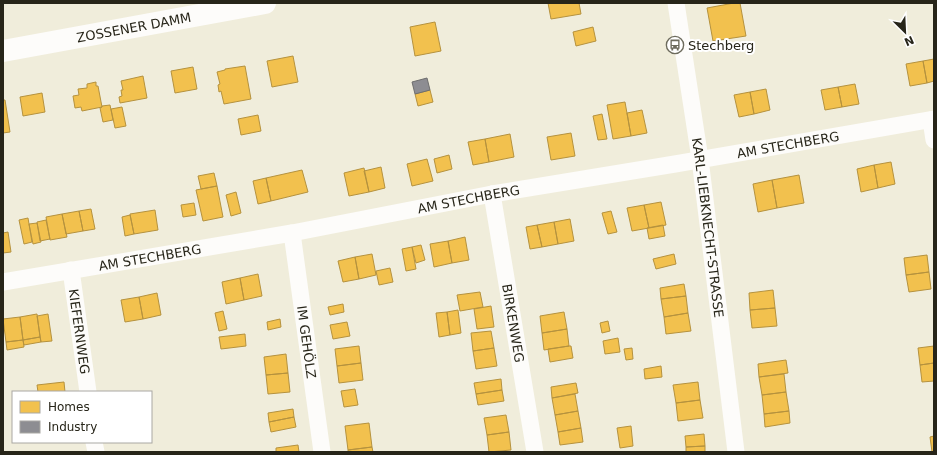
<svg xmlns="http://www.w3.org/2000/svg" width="937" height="455" viewBox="0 0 937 455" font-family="'DejaVu Sans',sans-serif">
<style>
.homes{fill:#f2c14e;stroke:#b5923e}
.industry{fill:#8d8d92;stroke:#6e6e6e}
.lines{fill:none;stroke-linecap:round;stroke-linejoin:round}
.minor{stroke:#fdfcfa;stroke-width:17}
.major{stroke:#fdfcfa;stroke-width:22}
.labels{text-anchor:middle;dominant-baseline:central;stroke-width:4;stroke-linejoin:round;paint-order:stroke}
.street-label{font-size:13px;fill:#272519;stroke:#fff}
.poi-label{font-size:13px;fill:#272519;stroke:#fff;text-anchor:start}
</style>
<rect width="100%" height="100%" fill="#f0eddb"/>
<path class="homes" d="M548,3H579L581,14L551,19Z
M734,3H740L746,36L713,41L707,8Z
M435,22L441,51L415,56L410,27Z
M593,27L596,41L576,46L573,32Z
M293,56L298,82L272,87L267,61Z
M934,59V81L927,83L923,61Z
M923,61L927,83L910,86L906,64Z
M245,66L251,99L224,104L221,91L219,92L218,85L220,84L217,72L225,70V69Z
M193,67L197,89L175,93L171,71Z
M143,76L147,98L120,103L119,97L122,96L121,90H123L121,81Z
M96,82V86H98L102,107L82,111L81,107L75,108L73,96L79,95L78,89L87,88V84Z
M855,84L859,104L842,107L838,87Z
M838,87L842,107L825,110L821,90Z
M766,89L770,110L754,114L750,92Z
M430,90L433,102L418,106L415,94Z
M750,92L754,114L739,117L734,95Z
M42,93L45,112L23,116L20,97Z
M3,100H5L10,132L3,133Z
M625,102L631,136L613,139L607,105Z
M110,105L113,120L103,122L100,108L102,107V106Z
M122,107L126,126L115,128L111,109Z
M642,110L647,133L631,136L627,113Z
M602,114L607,139L598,140L593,116Z
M258,115L261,131L241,135L238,119Z
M571,133L575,156L551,160L547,137Z
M510,134L514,157L489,162L485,139Z
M485,139L489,162L473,165L468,142Z
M449,155L452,169L437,173L434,159Z
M427,159L433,181L412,186L407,164Z
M891,162L895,184L878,188L874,165Z
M874,165L878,188L861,192L857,169Z
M381,167L385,188L369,192L364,171Z
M364,168L369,192L349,196L344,173Z
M302,170L308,192L271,201L266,178Z
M214,173L217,186L201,189L198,176Z
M799,175L804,203L777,208L772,180Z
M266,178L271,201L258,204L253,181Z
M772,180L777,208L758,212L753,184Z
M217,186L223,217L203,221L196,190Z
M236,192L241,213L231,216L226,195Z
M661,202L666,225L649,228L644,205Z
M194,203L196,215L183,217L181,205Z
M644,205L649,228L632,231L627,208Z
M91,209L95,229L83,231L79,211Z
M155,210L158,230L134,234L130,214Z
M79,211L83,231L66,234L62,214Z
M611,211L617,232L608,234L602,213Z
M62,214L67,237L50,240L46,217Z
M130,215L134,234L125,236L122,217Z
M28,218L32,242L24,244L19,220Z
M570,219L574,241L558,244L554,222Z
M46,220L50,239L40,241L37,222Z
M554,222L558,244L542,247L537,225Z
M37,223L41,242L33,244L29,224Z
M537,225L542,247L530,249L526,227Z
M663,225L665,236L649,239L647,228Z
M8,232L11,252L3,253V233Z
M465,237L469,260L452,263L448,241Z
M448,241L452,263L434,267L430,244Z
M421,245L425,260L416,263L412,247Z
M412,247L416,269L406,271L402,249Z
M372,254L376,275L359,279L355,257Z
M674,254L676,264L656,269L653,259Z
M927,255L929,272L906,275L904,258Z
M355,257L359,279L343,282L338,261Z
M390,268L393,282L379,285L376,271Z
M929,272L931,289L909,292L906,275Z
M258,274L262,296L244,300L240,278Z
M240,278L244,300L226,304L222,282Z
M684,284L686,296L661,299L660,288Z
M773,290L775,308L750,310L749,293Z
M480,292L483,307L460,311L457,295Z
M157,293L161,315L143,319L139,297Z
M686,296L688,313L664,317L661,299Z
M139,297L143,319L125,322L121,300Z
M343,304L344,312L330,315L328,307Z
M491,306L494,327L477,329L474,309Z
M775,308L777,326L752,328L750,310Z
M458,310L461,333L450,335L447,312Z
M223,311L227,329L219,331L215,313Z
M447,312L450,335L439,337L436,313Z
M564,312L567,329L542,333L540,316Z
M688,313L691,331L666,334L664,317Z
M37,314L40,337L23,340L20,317Z
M48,314L52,341L41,342L37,316Z
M20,317L23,340L6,342L3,319Z
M280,319L281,327L268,330L267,322Z
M608,321L610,331L602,333L600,323Z
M347,322L350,336L333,339L330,325Z
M567,329L569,346L544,350L542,333Z
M491,331L494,348L473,351L471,333Z
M245,334L246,346L221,349L219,337Z
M40,337L41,342L24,345L23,340Z
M618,338L620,352L605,354L603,341Z
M23,340L24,347L7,350L6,342Z
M359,346L361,363L337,366L335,349Z
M569,346H571L573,358L550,362L548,349Z
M934,346V363L920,365L918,348Z
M494,348L497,366L476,369L473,351Z
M632,348L633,359L626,360L624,349Z
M286,354L288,373L266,375L264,357Z
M786,360L788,373L759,377L758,364Z
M361,363L363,380L339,383L337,366Z
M934,363V381L922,382L920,365Z
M661,366L662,377L645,379L644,369Z
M288,373L290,392L268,394L266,375Z
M784,374L786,392L762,395L759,377Z
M501,379L502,390L476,394L474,383Z
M64,382L65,392H38L37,385Z
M698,382L700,400L676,403L673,385Z
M576,383L578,393L552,398L551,387Z
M355,389L358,405L344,407L341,391Z
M502,390L504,401L478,405L476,394Z
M786,392L789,411L764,414L762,395Z
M575,394L578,411L555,415L552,398Z
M700,400L703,418L678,421L676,403Z
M293,409L294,417L269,422L268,413Z
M578,411L581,428L558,432L555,415Z
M789,411L790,423L765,427L764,414Z
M506,415L509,432L487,435L484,418Z
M294,417L296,427L271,432L269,422Z
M369,423L372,447L348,450L345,426Z
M631,426L633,446L620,448L617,428Z
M581,428L583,442L560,445L558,432Z
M509,432L511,450L489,452L487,435Z
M704,434L705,446L686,447L685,436Z
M934,436V452H932L930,437Z
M298,445L299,452H276V448Z
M705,446V452H686V447Z
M372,447L373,452H348V450Z"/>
<path class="industry" d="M427,78L430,90L415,94L412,82Z"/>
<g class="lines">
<g class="minor">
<path id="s1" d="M676,3L700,159L736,452"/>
<path d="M931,120L934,140"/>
<path id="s2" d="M492,194L535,452"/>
<path id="s3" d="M292,233L322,452"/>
<path id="s4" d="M71,270L88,392"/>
<path id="s5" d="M3,282L292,233L492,194L675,164L934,119"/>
<path d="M94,442L96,452"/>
</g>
<path class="major" id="s6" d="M3,51L265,3"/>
</g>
<defs>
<symbol id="bus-ring" viewBox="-11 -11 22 22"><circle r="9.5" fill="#fff" stroke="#6d6b5d" stroke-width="1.5"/><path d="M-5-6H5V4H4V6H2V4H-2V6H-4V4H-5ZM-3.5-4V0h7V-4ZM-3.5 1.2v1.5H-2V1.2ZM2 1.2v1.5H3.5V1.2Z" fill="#6d6b5d"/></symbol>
</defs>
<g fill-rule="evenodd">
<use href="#bus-ring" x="665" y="35" width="20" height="20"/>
</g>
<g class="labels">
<g class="street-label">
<text stroke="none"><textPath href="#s6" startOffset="133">ZOSSENER DAMM</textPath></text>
<text stroke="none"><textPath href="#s5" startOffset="797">AM STECHBERG</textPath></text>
<text stroke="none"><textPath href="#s5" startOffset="473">AM STECHBERG</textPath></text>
<text stroke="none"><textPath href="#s1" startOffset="227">KARL-LIEBKNECHT-STRASSE</textPath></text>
<text stroke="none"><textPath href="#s5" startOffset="149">AM STECHBERG</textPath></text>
<text stroke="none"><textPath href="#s2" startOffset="131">BIRKENWEG</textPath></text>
<text stroke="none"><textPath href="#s4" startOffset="62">KIEFERNWEG</textPath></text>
<text stroke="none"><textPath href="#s3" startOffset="110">IM GEHÖLZ</textPath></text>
</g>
<g class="poi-label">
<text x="688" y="45">Stechberg</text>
</g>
</g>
<rect width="937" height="455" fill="none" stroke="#272519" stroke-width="8"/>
<rect x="12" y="391" width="140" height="52" fill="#ffffff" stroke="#a9a8a3"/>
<rect x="20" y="401" width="20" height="12" fill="#f2c14e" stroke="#a9a8a3"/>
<text x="48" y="411" font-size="12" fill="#272519">Homes</text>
<rect x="20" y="421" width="20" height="12" fill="#8d8d92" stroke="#a9a8a3"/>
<text x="48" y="431" font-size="12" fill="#272519">Industry</text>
<g transform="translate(905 32) rotate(156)" stroke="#ffffff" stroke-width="3" paint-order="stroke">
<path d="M0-3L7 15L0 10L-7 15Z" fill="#272519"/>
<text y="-6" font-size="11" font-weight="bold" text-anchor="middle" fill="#272519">N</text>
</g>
</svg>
